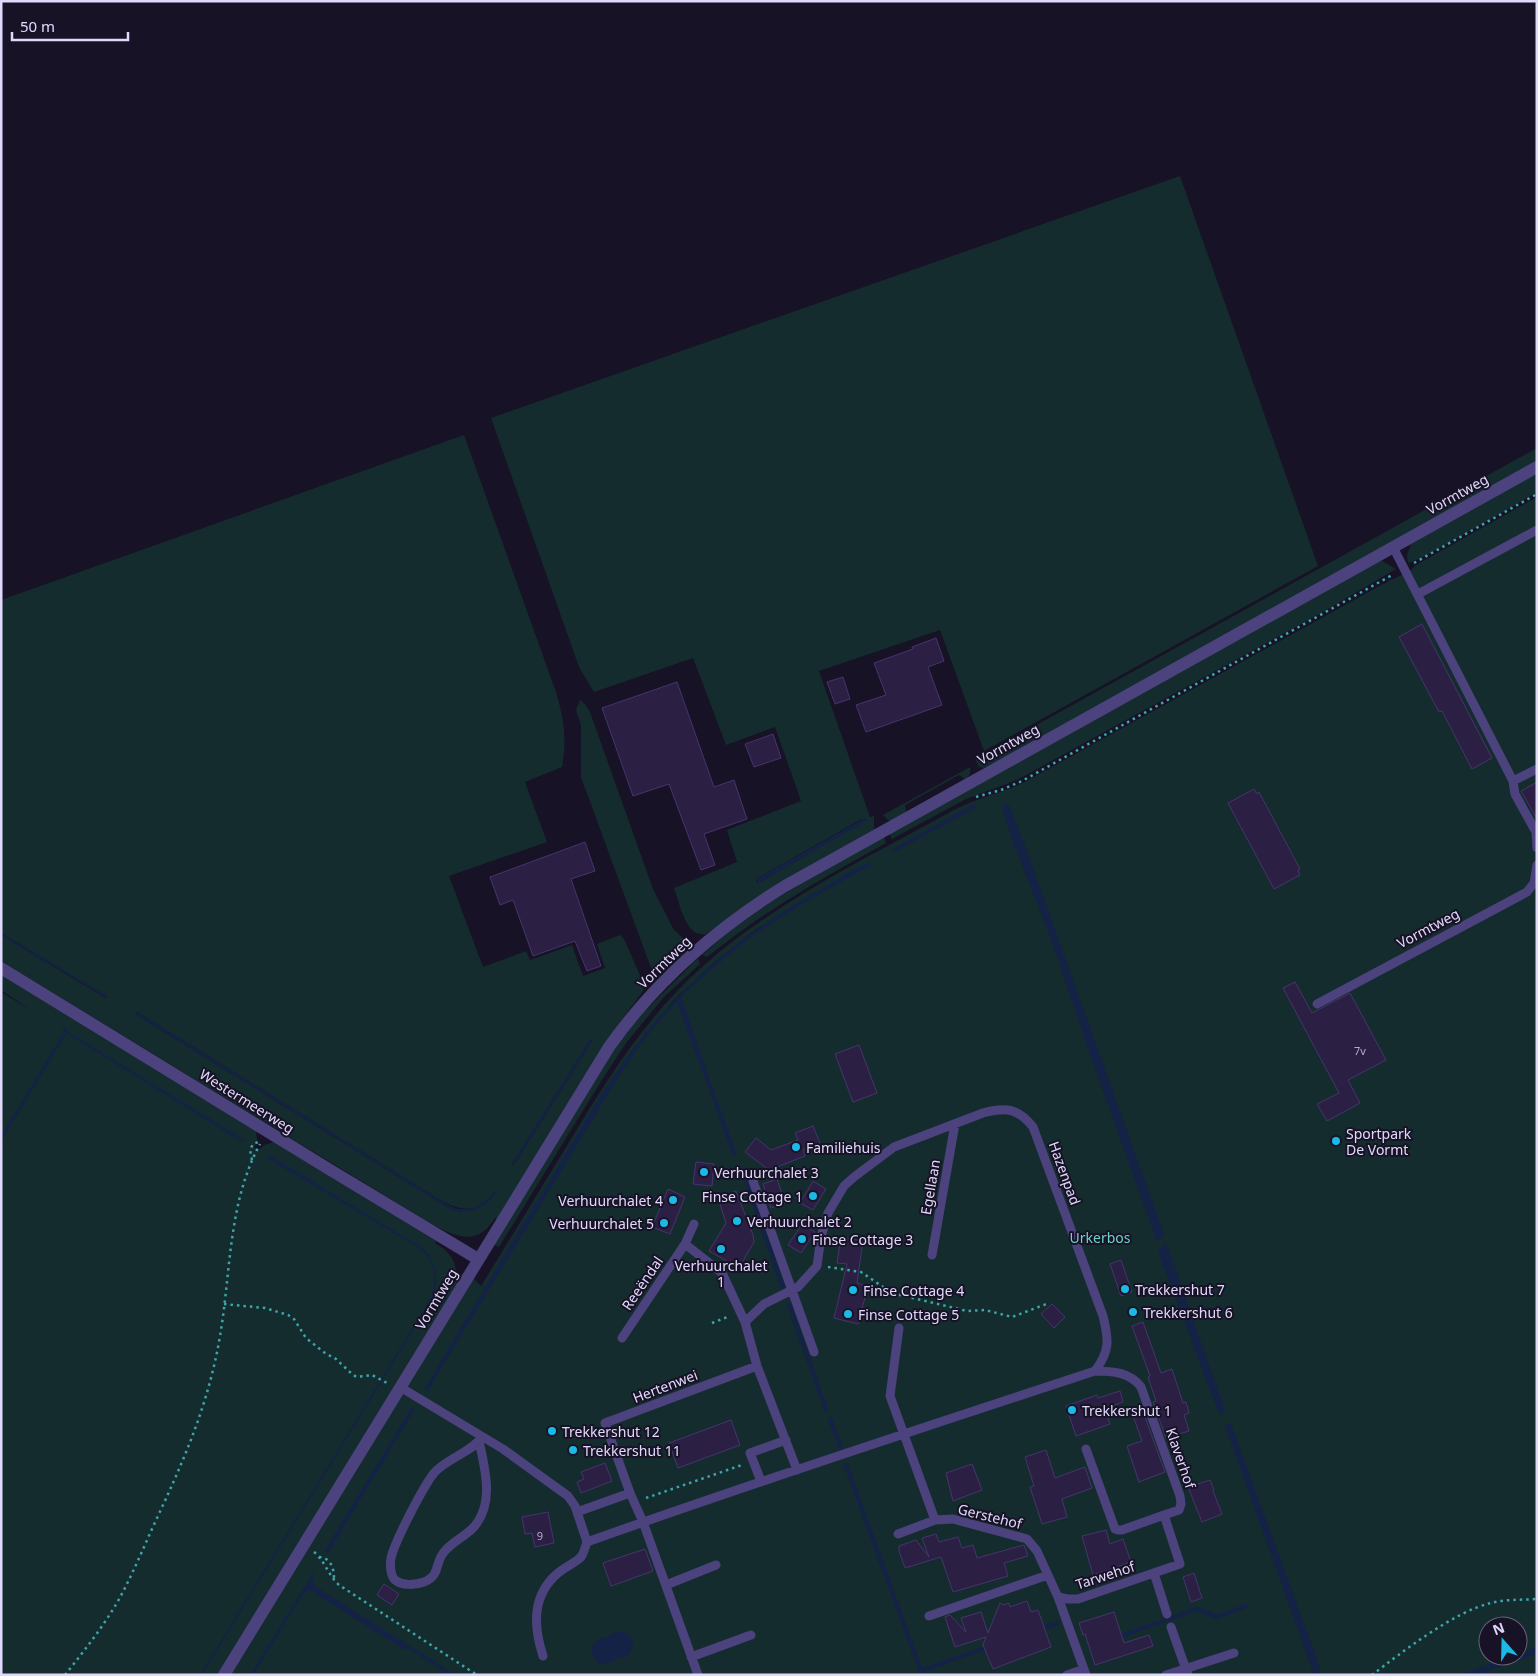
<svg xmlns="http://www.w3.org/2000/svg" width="1538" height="1676" viewBox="0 0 1538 1676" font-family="'Noto Sans',sans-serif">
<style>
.green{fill:#152c2e;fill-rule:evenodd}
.water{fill:#142246}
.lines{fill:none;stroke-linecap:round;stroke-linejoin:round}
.stream{stroke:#142246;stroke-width:4.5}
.building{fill:#2b2044;stroke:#46346d}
.path{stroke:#3da5ab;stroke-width:2.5;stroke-dasharray:2.5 4;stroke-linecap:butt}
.service{stroke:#4b427e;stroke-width:9}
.minor{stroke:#4b427e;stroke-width:12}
.poi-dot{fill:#1bbae6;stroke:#171225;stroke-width:2}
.labels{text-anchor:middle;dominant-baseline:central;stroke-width:4;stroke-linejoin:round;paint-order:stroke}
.number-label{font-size:11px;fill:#b4abcd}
.street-label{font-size:14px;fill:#e1d9fb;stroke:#171225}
.poi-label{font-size:14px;fill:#e1d9fb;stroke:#171225;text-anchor:start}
.park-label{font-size:14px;fill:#6dd3c6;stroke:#171225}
</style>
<rect width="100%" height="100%" fill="#171225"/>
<path class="green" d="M1180,176L1318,566L984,751L940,630L819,671L870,817L874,816V830L806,868L706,934C685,938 680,903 674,888L737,862L727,830L801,801L775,727L726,745L693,658L594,692L579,667L491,418ZM862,819L867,820L758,883L756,881V879Z
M464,435L556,692C564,719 567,738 562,767L525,782L547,842L449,876L483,967L526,951L530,960L572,945L583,976L605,968L597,944L620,935L624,939L642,980L644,986L643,991L603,1046L497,1219L495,1218C477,1248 454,1236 430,1223L1,961V935L106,998L107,996L1,933V600ZM137,1012L440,1200C453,1207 469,1214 483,1203C487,1200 491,1195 495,1192C490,1205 472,1213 458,1211C453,1211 448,1207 444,1205L135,1014ZM590,1040L592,1041L514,1165L512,1164Z
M1537,448V461L996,762L983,768L979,767L975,759L984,754Z
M1537,473V492L1477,527L1419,559L1408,563L1407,555L1411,544Z
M1537,497V1675H1V992L31,1010L1,990V975L256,1131L257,1141L254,1147L259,1150L264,1145L274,1142L436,1241L435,1243C447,1250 454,1257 456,1271L471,1280L473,1278L481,1286C510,1239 539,1191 568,1144C608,1078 644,1019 702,967C776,901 867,858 952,811C974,799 998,794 1021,784L1383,584H1384L1390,580L1396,578L1412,569L1416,565ZM870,862L754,933L677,998L635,1051L581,1132L485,1289L616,1074L644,1036L677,997L714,963L754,931L798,903ZM1488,1626H1518V1656H1488Z
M1381,560L1396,569L1323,612L1017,780L966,799L892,839L889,833Z
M580,700L585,704L590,712L653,889L674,930L684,939L685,952C675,961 665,974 651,968L581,777V725L576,710Z
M970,767C971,773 970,776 965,779L959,775L905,805L906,812L891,821L888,820L883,815Z
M884,836L886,843C823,878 764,911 707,957L702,955L731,930L777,898Z
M698,958L700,964L664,997L626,1043L600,1083L499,1247L494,1245L618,1044L644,1012Z"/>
<path class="water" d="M1007,803L1009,805L1023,840L1164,1234L1163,1237L1157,1242L1094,1066L1052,942L1011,837L1002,809L1003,805Z
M974,804L976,806V808L894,852L893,851V849Z
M865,818L868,820L758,883L756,879Z
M870,862L871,865C834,886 796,906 761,931C733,951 707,973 681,997L711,1083L710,1086L707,1085L677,1002L642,1042L621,1073L428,1390L425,1391V1388C465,1321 505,1254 546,1187C577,1136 606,1082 644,1035C690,979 745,933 808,897C828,885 849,871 870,862Z
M1,933L106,995L107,998L1,935Z
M137,1012L440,1200C445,1203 452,1208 459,1209C473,1211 486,1203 494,1191L495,1192C490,1206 472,1213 458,1211C453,1211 448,1207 444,1205L135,1014Z
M65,1026L67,1031L246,1141H243L237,1139L71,1036L64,1031L62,1027Z
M64,1032L66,1034L1,1142V1136Z
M590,1040L592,1041L514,1165H512L516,1157Z
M269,1155L424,1249C437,1266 440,1282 431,1301L202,1675H200L410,1332C427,1304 449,1280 422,1250L267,1158Z
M1164,1244L1167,1245L1225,1410L1221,1414H1219L1158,1252Z
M412,1407L415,1409L329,1552L326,1553L325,1550Z
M1227,1424H1231L1317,1659L1321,1675H1314L1225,1426Z
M315,1570L312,1581L316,1587L456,1675H449L411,1650L403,1649L311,1591H307L303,1594L253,1675H250Z
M619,1631C634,1633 637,1647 627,1657C623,1658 618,1658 615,1660C603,1667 595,1665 591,1650C596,1636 600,1640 611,1635C613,1634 616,1632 619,1631Z
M1537,1647V1654L1478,1675H1460L1513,1656H1518V1654Z"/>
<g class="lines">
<path class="stream" d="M710,1086L734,1153
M747,1182L783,1288
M789,1305L826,1409
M830,1419L841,1448
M846,1465L921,1671L988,1647
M1040,1629L1058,1623
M1118,1637L1197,1609L1217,1617L1246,1606"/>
</g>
<path class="building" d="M1422,624L1492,758L1472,769L1442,711L1439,712L1399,637Z
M936,638L944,661L928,667L942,705L866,732L856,705L886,695L874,663L913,649L912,647Z
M843,677L850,699L835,704L827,682Z
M677,682L714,787L734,780L747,819L704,834L715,865L701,870L669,784L633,796L602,708Z
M773,734L781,758L754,767L745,744Z
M1537,782V819L1521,791Z
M1254,789L1257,794L1259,792L1300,869L1298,870L1300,875L1274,889L1228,803Z
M585,842L595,871L571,879L601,966L587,971L575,941L533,956L513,900L500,905L490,877Z
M1295,982L1312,1013L1350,993L1386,1060L1348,1080L1360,1103L1327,1121L1317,1104L1339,1093L1283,988Z
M859,1045L877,1093L853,1102L835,1054Z
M813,1126L820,1143L803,1150L805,1156L769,1170L745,1152L756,1138L771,1150L798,1140L795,1133Z
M696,1162L714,1164L712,1186L693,1184Z
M777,1179L785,1203L771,1208L763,1184Z
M813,1181L826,1189L813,1210L800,1203Z
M668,1189L685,1197L670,1234L652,1227Z
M736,1191L753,1235L754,1242L739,1268L709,1251L726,1223L718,1198Z
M802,1224L815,1232L801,1253L788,1245Z
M841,1237L863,1241L857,1283L868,1286L858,1324L834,1318L847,1264L837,1263Z
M1121,1260L1132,1292L1121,1296L1110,1264Z
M1052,1304L1065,1317L1054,1328L1041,1314Z
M1143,1322L1161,1373L1172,1369L1183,1403L1186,1402L1189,1413L1184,1415L1189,1431L1166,1438L1153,1402L1156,1401L1148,1377L1150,1376L1132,1326Z
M1120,1391L1123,1402L1105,1408L1110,1424L1076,1436L1066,1406L1097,1395L1098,1398Z
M1141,1406L1165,1472L1139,1482L1127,1446L1142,1441L1131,1410Z
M731,1420L740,1445L678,1468L669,1443Z
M1046,1450L1055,1478L1085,1467L1092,1488L1062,1499L1067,1517L1042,1524L1030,1487L1034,1486L1025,1457Z
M605,1463L612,1481L581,1493L577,1482L584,1479L581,1472Z
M972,1464L982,1490L953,1501L946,1473Z
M1210,1480L1214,1490L1213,1491L1222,1514L1202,1522L1188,1487Z
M548,1512L554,1543L535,1547L532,1533L525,1534L522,1517Z
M1106,1530L1110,1544L1123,1539L1131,1562L1093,1575L1082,1536Z
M936,1534L939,1542L958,1537L962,1548L973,1545L977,1558L1024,1545L1028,1556L1004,1563L1008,1576L953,1592L941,1557L905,1568L899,1551V1546L916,1540L929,1557L922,1538Z
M645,1549L653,1571L611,1586L603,1563Z
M1194,1573L1202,1598L1191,1602L1183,1577Z
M384,1584L399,1594L392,1605L377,1595Z
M1027,1601L1031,1612L1038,1610L1051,1647L993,1669L983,1645L986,1637L955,1647L945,1617L950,1615L966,1632L961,1618L981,1612L988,1633L1000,1603L1004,1605L1009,1603L1010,1607Z
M1114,1612L1124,1643L1149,1635L1153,1646L1095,1665L1085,1634L1083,1635L1079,1623Z"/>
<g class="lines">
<path class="path" d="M1414,563L1537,494
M976,797L1001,790L1022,781L1394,574
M252,1160L250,1150L253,1144L258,1142
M828,1267L861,1272L892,1293L967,1311L985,1310L1012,1317L1049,1303
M224,1304L265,1308L288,1315L294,1319L306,1338L325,1353L336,1359L353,1375L357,1377L372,1375L387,1383
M712,1323L730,1316
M646,1498L742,1465
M314,1552C325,1561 328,1575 339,1585L477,1675
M319,1557C331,1558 334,1568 334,1579
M65,1675C84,1651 103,1627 118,1601C133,1574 144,1546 157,1518C185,1458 209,1402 220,1336C231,1272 228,1203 260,1144
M1372,1675C1402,1652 1455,1611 1491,1603C1506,1599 1521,1600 1537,1599"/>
<path class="service" d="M1393,547L1513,781L1515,794L1536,832L1537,848
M1418,594L1537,530
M1513,781L1537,769
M1317,1004L1527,892L1534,883L1537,865
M753,1181L814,1352
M685,1244L694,1224
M932,1255L955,1124
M899,1328L890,1396L935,1520L953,1519L1027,1539L1037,1551L1058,1597
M622,1338L685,1244L722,1273L745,1322
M400,1387L503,1449L568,1496L575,1506L587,1542C755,1482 925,1427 1095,1371C1110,1351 1109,1340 1103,1316L1033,1127C1018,1108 1006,1107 983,1113L894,1147L854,1177L844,1186L828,1213L821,1237L817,1266L798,1287L764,1304L745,1322L757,1366L797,1470
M479,1441C485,1469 495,1504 473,1528C464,1537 452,1542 444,1552C434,1564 441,1575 424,1582C416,1585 402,1586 395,1580C390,1575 390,1564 391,1558C395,1541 423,1487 434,1473C447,1458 472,1452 482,1437
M1086,1449L1115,1529L1118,1530H1122L1164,1515
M761,1481L750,1453L786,1440
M630,1493L643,1522L698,1675
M577,1512L630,1493L605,1423L757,1366
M898,1534L935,1520
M1154,1573L1167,1614
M666,1585L716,1565
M929,1616L1048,1575
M1171,1627L1188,1675
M543,1656C533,1625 532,1595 558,1573C565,1567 575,1563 581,1557C584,1553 585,1547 587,1542
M691,1657L751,1635
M1067,1675L1084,1669
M1086,1675L1058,1597L1068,1599H1078L1180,1564L1164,1515L1179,1510L1181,1504L1180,1496L1141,1387C1130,1372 1112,1371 1095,1371
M1166,1675L1234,1653"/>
<path class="minor" d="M1,968L332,1171L478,1259
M224,1675L609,1047C655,982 717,928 785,886L1537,467"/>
</g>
<g class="poi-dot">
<circle cx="1336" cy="1141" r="5"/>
<circle cx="796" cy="1147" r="5"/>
<circle cx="704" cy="1172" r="5"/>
<circle cx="813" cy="1196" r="5"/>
<circle cx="673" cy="1200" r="5"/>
<circle cx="737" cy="1221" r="5"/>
<circle cx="664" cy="1223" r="5"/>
<circle cx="802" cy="1239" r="5"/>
<circle cx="721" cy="1249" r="5"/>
<circle cx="1125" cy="1289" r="5"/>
<circle cx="853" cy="1290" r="5"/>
<circle cx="1133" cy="1312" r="5"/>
<circle cx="848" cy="1314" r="5"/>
<circle cx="1072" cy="1410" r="5"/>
<circle cx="552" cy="1431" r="5"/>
<circle cx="573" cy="1450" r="5"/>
</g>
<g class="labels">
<g class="number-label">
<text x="1360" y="1050">7v</text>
<text x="540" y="1535">9</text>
</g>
<g class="street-label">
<text transform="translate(1457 494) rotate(-29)">Vormtweg</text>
<text transform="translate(1008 744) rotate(-29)">Vormtweg</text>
<text transform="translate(1428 928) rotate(-28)">Vormtweg</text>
<text transform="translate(664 962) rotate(-44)">Vormtweg</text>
<text transform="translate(247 1101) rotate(32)">Westermeerweg</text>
<text transform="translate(1065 1173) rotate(70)">Hazenpad</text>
<text transform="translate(930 1187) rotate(-80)">Egellaan</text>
<text transform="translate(642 1283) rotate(-56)">Reeëndal</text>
<text transform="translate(436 1299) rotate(-59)">Vormtweg</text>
<text transform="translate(665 1386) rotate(-21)">Hertenwei</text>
<text transform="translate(1181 1458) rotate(71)">Klaverhof</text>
<text transform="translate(990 1516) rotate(14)">Gerstehof</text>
<text transform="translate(1105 1575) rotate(-18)">Tarwehof</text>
</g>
<g class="poi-label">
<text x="1346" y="1133">Sportpark<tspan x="1346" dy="16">De Vormt</tspan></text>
<text x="806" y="1147">Familiehuis</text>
<text x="714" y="1172">Verhuurchalet 3</text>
<text x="803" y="1196" text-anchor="end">Finse Cottage 1</text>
<text x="663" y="1200" text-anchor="end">Verhuurchalet 4</text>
<text x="747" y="1221">Verhuurchalet 2</text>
<text x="654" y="1223" text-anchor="end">Verhuurchalet 5</text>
<text x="812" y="1239">Finse Cottage 3</text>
<text x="721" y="1265" text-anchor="middle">Verhuurchalet<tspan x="721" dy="16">1</tspan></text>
<text x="1135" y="1289">Trekkershut 7</text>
<text x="863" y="1290">Finse Cottage 4</text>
<text x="1143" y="1312">Trekkershut 6</text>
<text x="858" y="1314">Finse Cottage 5</text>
<text x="1082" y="1410">Trekkershut 1</text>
<text x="562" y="1431">Trekkershut 12</text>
<text x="583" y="1450">Trekkershut 11</text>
</g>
<g class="park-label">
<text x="1100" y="1237">Urkerbos</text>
</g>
</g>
<rect width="1538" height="1676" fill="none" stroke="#e1d9fb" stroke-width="5"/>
<g transform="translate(1503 1641) rotate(340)"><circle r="24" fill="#171225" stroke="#68627b"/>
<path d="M0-4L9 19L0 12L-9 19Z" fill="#1bbae6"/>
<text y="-8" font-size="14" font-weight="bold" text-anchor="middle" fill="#e1d9fb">N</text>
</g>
<path d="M12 32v8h116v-8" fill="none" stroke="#e1d9fb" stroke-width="2.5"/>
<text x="20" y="32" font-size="15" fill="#e1d9fb" stroke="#171225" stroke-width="4" paint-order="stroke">50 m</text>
</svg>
